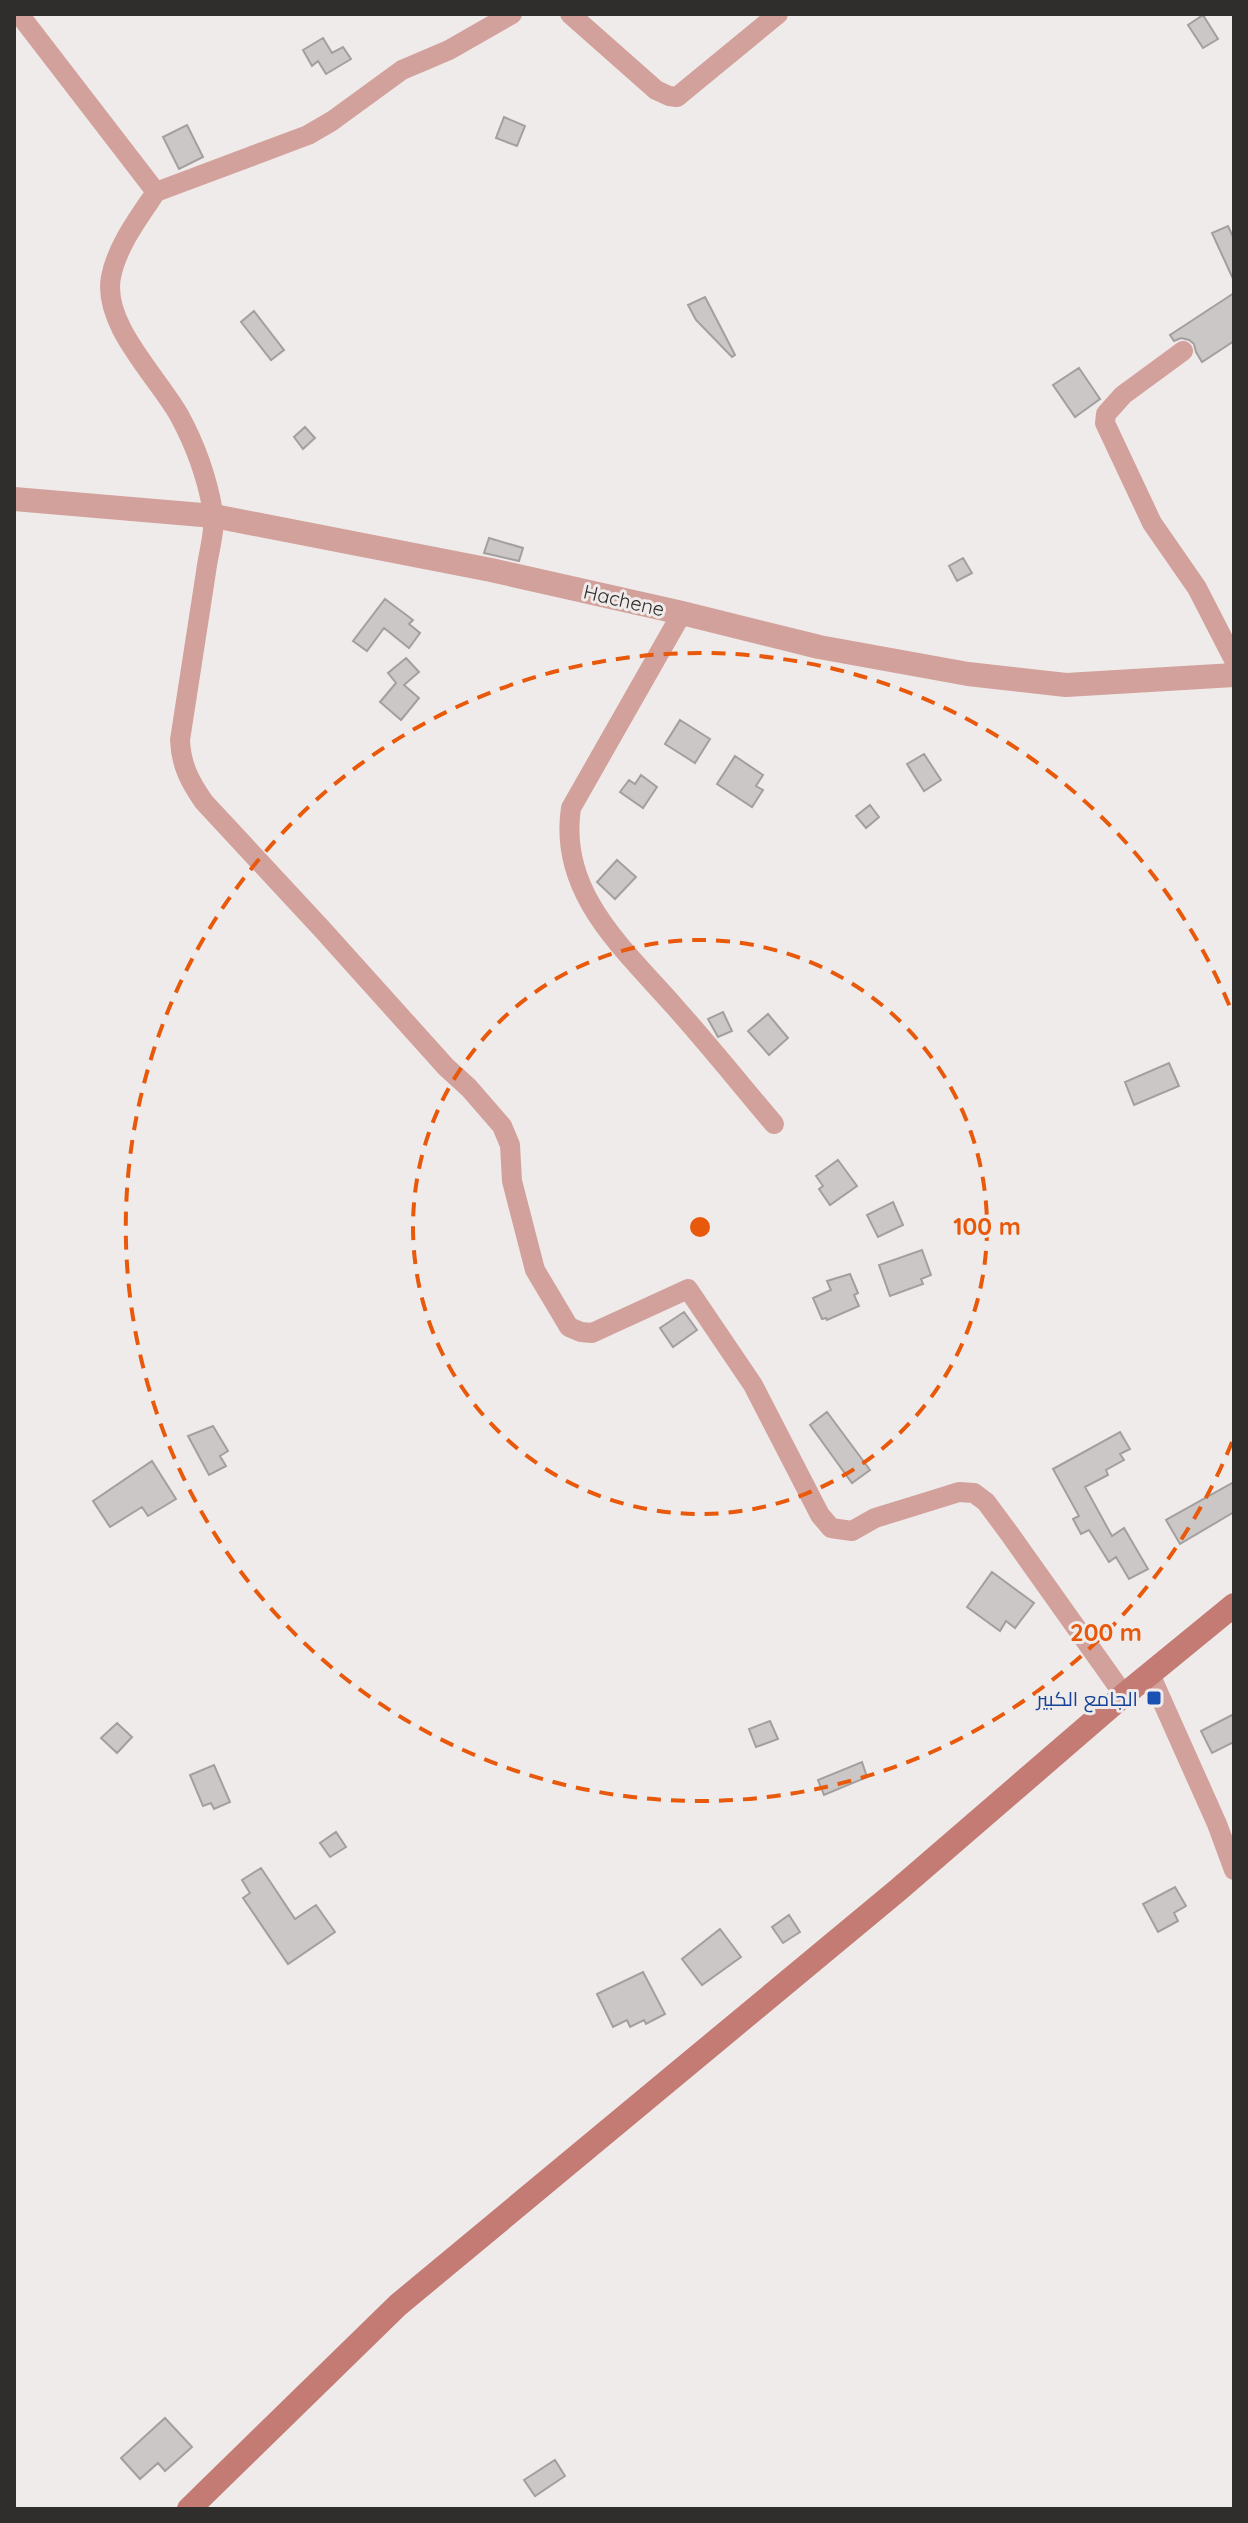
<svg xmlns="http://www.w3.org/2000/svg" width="1248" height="2523" viewBox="0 0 1248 2523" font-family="Quicksand,Cairo,sans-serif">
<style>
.building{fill:#cbc7c6;stroke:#a39f9e;stroke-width:2}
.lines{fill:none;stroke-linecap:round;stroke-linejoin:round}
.minor{stroke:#d3a19b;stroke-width:20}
.tertiary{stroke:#d3a19b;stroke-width:24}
.secondary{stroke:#c37b74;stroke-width:24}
.ring{fill:none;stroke:#e8590c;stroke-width:4;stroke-dasharray:14 10}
.transit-dot{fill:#1a4fb4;stroke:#efebea;stroke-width:3}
.labels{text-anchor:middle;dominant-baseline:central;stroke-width:6;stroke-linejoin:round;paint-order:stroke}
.street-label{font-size:20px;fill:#302e2d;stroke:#efebea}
.transit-label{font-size:20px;fill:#164399;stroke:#efebea;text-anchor:end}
.centre{fill:#e8590c;stroke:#efebea;stroke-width:4}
.ring-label{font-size:24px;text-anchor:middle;font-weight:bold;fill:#e8590c;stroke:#efebea;stroke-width:6;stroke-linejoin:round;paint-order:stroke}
</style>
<rect width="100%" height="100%" fill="#efebea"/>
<path class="building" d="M1203,15L1218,39L1203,48L1188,25Z
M323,38L332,53L343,47L351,59L326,74L318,61L312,66L303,50Z
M504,117L525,126L517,146L496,138Z
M187,125L203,157L179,169L163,137Z
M1228,226L1234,239V281L1212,233Z
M1234,293V341L1202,362L1196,352L1194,344L1189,340L1181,338L1174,341L1170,335Z
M705,297L735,355L732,357L696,320L688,305Z
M254,311L284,350L271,360L241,322Z
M1079,368L1100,399L1075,417L1053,385Z
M305,427L315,438L303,449L294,437Z
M489,538L523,548L519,561L484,553Z
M963,558L972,573L957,581L949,566Z
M385,599L413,620L409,624L420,633L409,648L384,628L367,651L353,641Z
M406,658L419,672L404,685L419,698L401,720L380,702L396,683L388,673Z
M680,720L710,739L695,763L665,744Z
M924,754L941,780L924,791L907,764Z
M735,756L763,775L756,786L763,790L752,807L717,784Z
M641,775L657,787L643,808L620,792L629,780L635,784Z
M870,805L879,817L866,828L856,816Z
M617,860L636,877L615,899L597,882Z
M723,1012L732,1031L718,1037L708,1019Z
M768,1014L788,1038L769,1055L748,1031Z
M1169,1063L1179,1086L1134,1105L1125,1082Z
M838,1160L857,1186L830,1205L819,1189L823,1186L816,1176Z
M893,1202L903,1225L878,1237L867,1215Z
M922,1250L931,1275L921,1279L923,1284L890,1296L879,1265Z
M850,1274L858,1293L854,1295L859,1306L827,1320L826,1318L822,1319L813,1298L831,1290L827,1281Z
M684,1312L697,1330L673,1347L660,1328Z
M827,1412L870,1470L852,1483L810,1425Z
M213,1426L228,1451L220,1456L226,1466L209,1475L188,1436Z
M1120,1432L1130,1449L1120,1454L1124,1460L1106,1470L1108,1475L1085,1487L1112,1536L1124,1528L1148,1569L1129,1579L1116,1557L1109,1562L1089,1530L1081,1534L1073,1519L1079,1516L1053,1469Z
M152,1461L176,1499L148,1516L142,1507L110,1527L93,1501Z
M1234,1482V1512L1180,1544L1166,1520Z
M992,1572L1034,1603L1015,1628L1006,1621L1000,1631L967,1607Z
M1234,1714V1742L1212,1753L1201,1731Z
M770,1721L778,1739L756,1747L749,1729Z
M117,1723L132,1737L117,1753L101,1738Z
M862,1762L867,1777L824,1795L818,1780Z
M214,1765L230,1802L214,1809L211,1803L203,1806L190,1775Z
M336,1832L346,1847L330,1857L320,1843Z
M261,1868L295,1919L316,1905L335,1932L288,1964L243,1898L250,1893L242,1880Z
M1175,1887L1186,1906L1174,1913L1178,1921L1158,1932L1143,1904Z
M789,1915L800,1932L783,1943L772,1927Z
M720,1929L741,1957L702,1985L682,1959Z
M643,1972L665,2014L646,2024L644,2020L630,2027L627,2020L613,2027L597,1994Z
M165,2418L192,2447L165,2471L158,2463L140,2479L121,2458Z
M555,2460L565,2476L535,2496L524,2480Z"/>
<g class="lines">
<path class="minor" d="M19,14L156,192C139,217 117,246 111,277C102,324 157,376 179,415C196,446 207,477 213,512C216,530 208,554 206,572C197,628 189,684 180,740C181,765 190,782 204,802L321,928L446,1067L469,1088L502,1126L510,1145L512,1181L535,1270L569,1327L581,1332L592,1333L688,1289L753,1385L820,1515L831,1528L852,1531L875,1518L943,1497L959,1492L974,1493L986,1502L1009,1533L1124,1695
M570,14L656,90L669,96L677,97L778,14
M156,192L308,135L332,121L402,70L449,50L512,14
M1183,351L1123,395L1106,414L1105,423L1152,523L1197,588L1234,660
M682,613L571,808C558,893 624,949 675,1007C709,1045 741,1085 774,1124
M1150,1674L1217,1824L1234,1870"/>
<path class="tertiary" d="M14,499L214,516L491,570L682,613L819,647L968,674L1066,685L1234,675"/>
<path class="secondary" d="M189,2509L398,2305L898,1890L1124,1695L1234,1605"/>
</g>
<g class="ring">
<circle cx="700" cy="1227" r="287"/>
<path d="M1232 1442A574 574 0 1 1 1232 1012"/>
</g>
<rect class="transit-dot" x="1146" y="1690" width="16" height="16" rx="4"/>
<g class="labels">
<g class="street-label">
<text transform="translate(624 600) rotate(13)">Hachene</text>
</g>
<g class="transit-label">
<text x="1138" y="1698">الجامع الكبير</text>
</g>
</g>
<circle cx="700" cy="1227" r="12" class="centre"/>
<g class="ring-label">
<text x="987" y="1235">100 m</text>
<text x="1106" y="1641">200 m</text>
</g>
<rect width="1248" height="2523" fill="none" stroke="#302e2d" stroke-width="32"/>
</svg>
